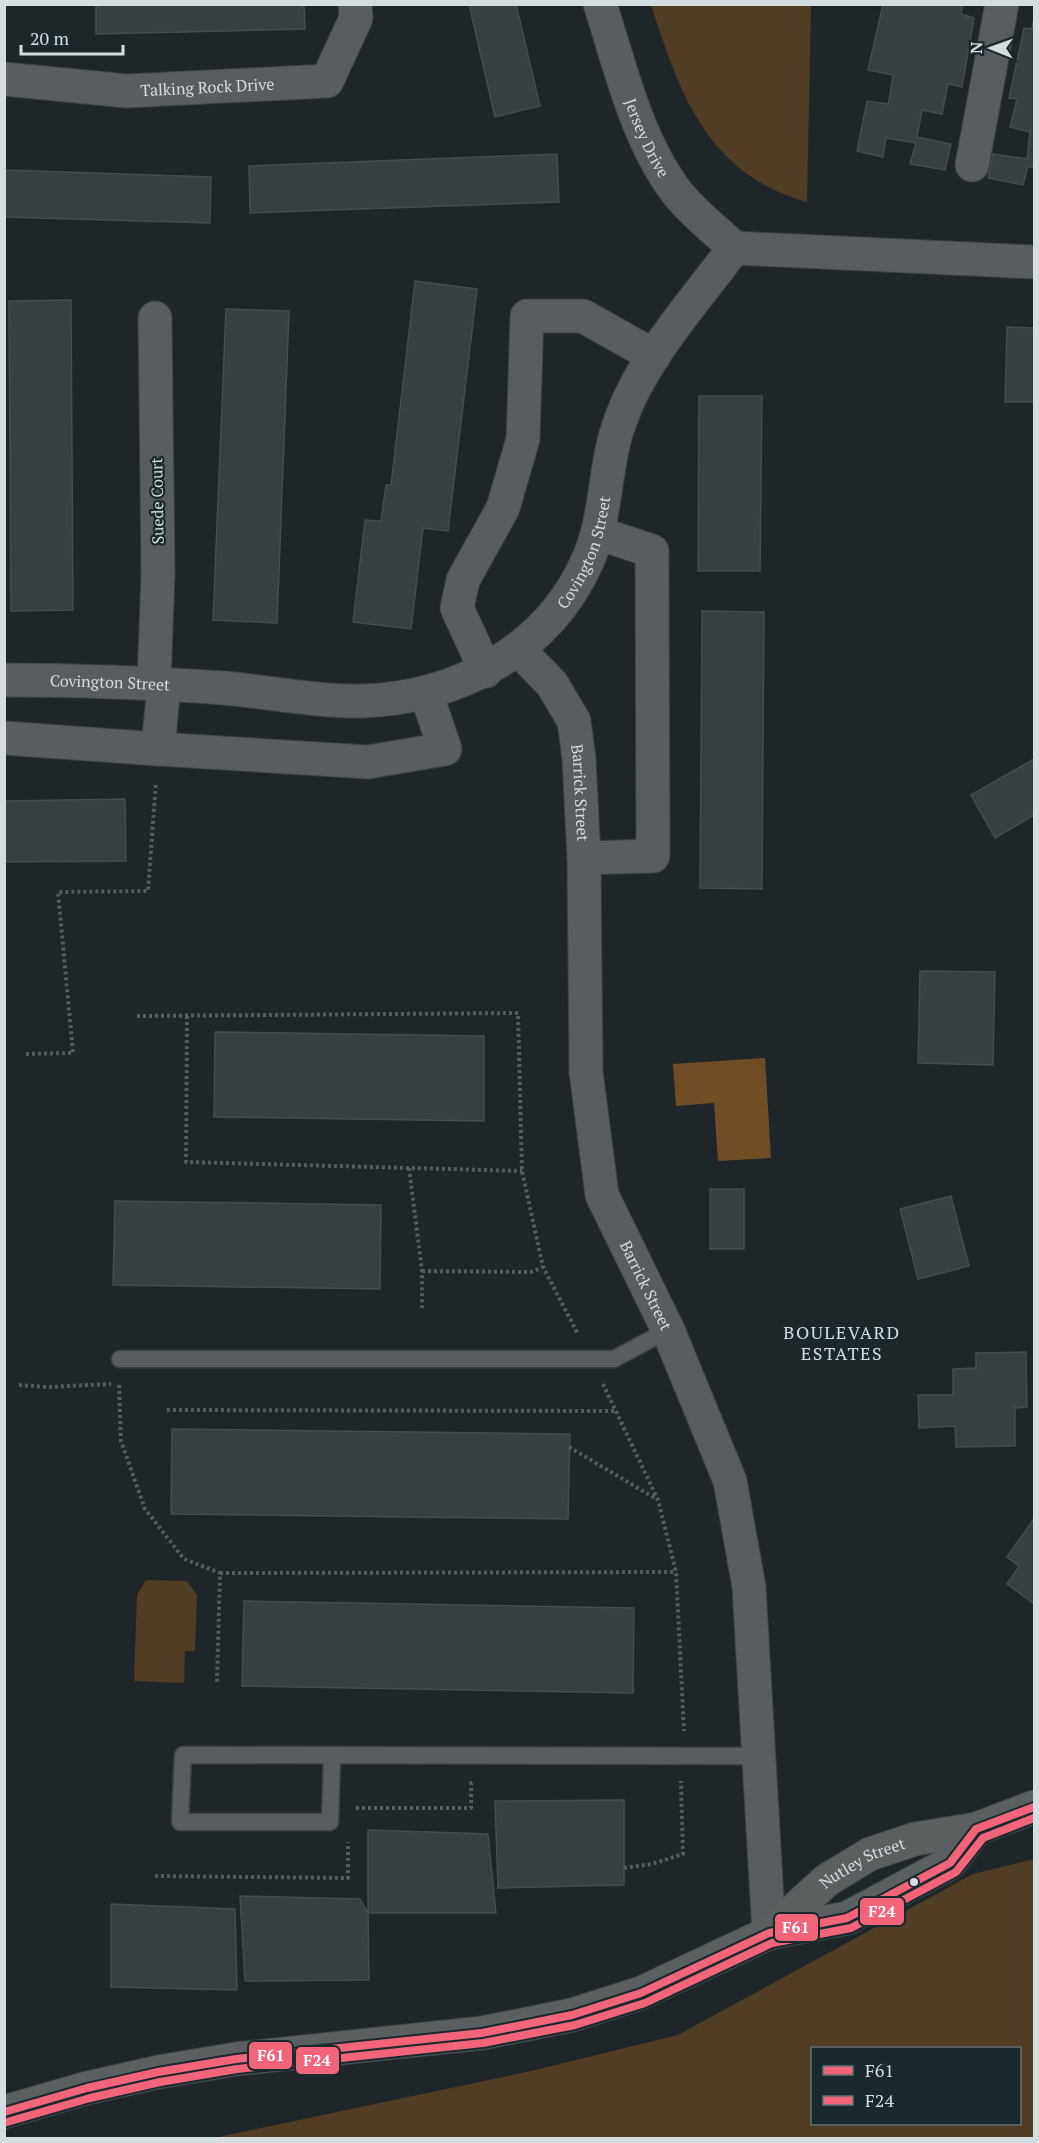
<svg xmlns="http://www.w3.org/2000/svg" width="1039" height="2143" viewBox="0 0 1039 2143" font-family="'PT Serif',serif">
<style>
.green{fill:#513c24;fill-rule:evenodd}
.water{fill:#704d25}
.building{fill:#383f41;stroke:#454c4e;stroke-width:1.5}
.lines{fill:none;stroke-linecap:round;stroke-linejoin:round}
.service-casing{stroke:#3c4245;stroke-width:19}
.minor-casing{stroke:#3c4245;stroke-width:35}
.secondary-casing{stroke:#3c4245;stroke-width:35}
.path{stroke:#575c5e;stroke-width:4;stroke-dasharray:3 3;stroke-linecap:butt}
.service{stroke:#595d5f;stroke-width:16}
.minor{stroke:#595d5f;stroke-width:33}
.secondary{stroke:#5a5f60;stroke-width:33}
.bus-1-casing{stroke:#1a292d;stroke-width:12}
.bus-2-casing{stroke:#1a292d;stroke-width:12}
.bus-1{stroke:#f1647a;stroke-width:8}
.bus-2{stroke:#f1647a;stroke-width:8}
.bus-dot{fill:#d4dde0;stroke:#1a292d;stroke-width:2}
.labels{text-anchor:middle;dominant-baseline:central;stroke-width:4.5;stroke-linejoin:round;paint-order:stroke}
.street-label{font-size:16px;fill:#d4dde0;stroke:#1a292d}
.neighbourhood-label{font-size:18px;letter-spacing:1.5px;fill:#d4dde0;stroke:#1a292d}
.line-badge{stroke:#1a292d;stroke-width:2}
.badge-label{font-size:16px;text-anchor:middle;font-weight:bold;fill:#fff}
</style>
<rect width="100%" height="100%" fill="#1e2629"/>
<path class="green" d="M651,5H811L807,202C707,174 680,94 651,5Z
M146,1580L187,1581L197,1595L195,1651H185L184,1683L134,1681L137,1595Z
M1034,1859V2138H214L531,2071L678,2035L973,1874ZM812,2048H1020V2124H812Z"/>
<path class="water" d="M765,1058L771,1158L718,1161L714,1103L676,1106L673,1064Z"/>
<path class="building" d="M96,4H304L305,29L96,34Z
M469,4H516L540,106L495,117Z
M883,4H963L961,14L974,18L962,87L948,84L942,114L922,110L917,137L951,144L945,170L910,164L916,143L886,138L883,157L857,151L867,101L888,104L889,101L893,75L868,70Z
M1034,18V168L1028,166L1023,185L988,178L993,154L1027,159L1030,132L1010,127L1017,99L1009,98L1024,28L1032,29Z
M557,154L559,202L250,213L249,166Z
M4,170L211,177L210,223L4,217Z
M415,281L477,289L448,531L423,528L411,629L353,622L365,520L381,521L386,485H391Z
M71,300L73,610L11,611L9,301Z
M226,309L289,311L277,623L213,620Z
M1007,327L1034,328V402H1005Z
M699,396H762L760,571H698Z
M702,611L764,612L762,889L700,888Z
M1034,759V815L995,838L971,795Z
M125,799L126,861L4,862V801Z
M920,971L995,972L993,1065L918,1063Z
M215,1032L484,1036V1121L214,1117Z
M710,1189H744V1249H710Z
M951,1196L969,1266L918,1279L900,1209Z
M115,1201L381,1205L380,1289L113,1285Z
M1026,1352L1027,1407L1015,1408V1446L956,1447L955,1426L919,1428L918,1395H953V1369L976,1368V1353Z
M172,1429L570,1434L568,1519L171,1514Z
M1033,1520L1034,1521V1604L1007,1584L1019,1566L1007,1557Z
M244,1601L634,1608L633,1693L242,1686Z
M624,1800V1885L498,1888L495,1801Z
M368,1830L488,1834L496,1913H368Z
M240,1896L360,1899L368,1913L369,1980L245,1981Z
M111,1904L235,1909L237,1990L111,1987Z"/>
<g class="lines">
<defs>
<path id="service" d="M120,1359H614L668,1330
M332,1756L330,1822H180L183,1755L757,1756"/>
<g id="minor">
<path id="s1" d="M600,4C620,66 636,137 675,190C691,212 715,229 734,248"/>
<path id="s2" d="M4,79L127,91L327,81L356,18L355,4"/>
<path d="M972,165L1002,4"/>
<path d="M734,248L1034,262"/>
<path id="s3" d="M518,649L552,684L574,721L579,759L584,858L586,1072L602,1195L668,1330L730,1481L749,1587L769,1933"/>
<path d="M486,671L457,608L463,580L503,508L523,439L527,316H583L654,356"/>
<path id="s4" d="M4,680C78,680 151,683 224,688C268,692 319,702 362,701C457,698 547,651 587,562C605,523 604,482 614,441C633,367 690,308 734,248"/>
<path d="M154,683L158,573L155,318"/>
<path d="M164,684L158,749L368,762L445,749L426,693"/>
<path d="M4,738L158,749"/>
<path d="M584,858L653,856L652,551L598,533"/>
</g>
<g id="secondary">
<path id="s5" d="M769,1933L827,1880L870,1854L915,1839L976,1829L1034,1807"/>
<path d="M4,2112L87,2088L158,2072L236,2059L482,2033L572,2015L641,1993L769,1933L847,1918L950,1863L976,1829"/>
</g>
</defs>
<use href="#service" class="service-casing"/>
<use href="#minor" class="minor-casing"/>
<use href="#secondary" class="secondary-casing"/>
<path class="path" d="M137,1016L518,1013L522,1171L543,1267L578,1334
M187,1016L186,1162L522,1171
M26,1054L73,1053L58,892L148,891L156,782
M409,1168L422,1271V1308
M422,1271L531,1272L543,1267
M603,1384L658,1500L676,1572L684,1731
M19,1385L47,1387L111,1384
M119,1385L121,1441L145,1509L184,1559L220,1573L217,1682
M167,1410L616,1411
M569,1447L658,1500
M220,1573L676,1572
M356,1808H471V1783H473
M624,1868L652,1864L683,1854L681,1781
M155,1876L348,1878V1842"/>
<use href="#service" class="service"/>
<use href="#minor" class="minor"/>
<use href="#secondary" class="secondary"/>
<defs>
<path id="bus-1" d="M4,2112L87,2088L158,2072L236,2059L482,2033L572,2015L641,1993L769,1933L847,1918L950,1863L976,1829L1034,1807"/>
<path id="bus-2" d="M7,2122L90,2098L160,2082L237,2069L483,2043L575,2025L645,2003L772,1943L851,1928L956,1872L983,1838L1034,1818"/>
</defs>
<use href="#bus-1" class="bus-1-casing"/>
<use href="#bus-2" class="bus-2-casing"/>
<use href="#bus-1" class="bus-1"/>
<use href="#bus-2" class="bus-2"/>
</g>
<circle class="bus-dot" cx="914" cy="1882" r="5"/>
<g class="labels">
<g class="street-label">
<text stroke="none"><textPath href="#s2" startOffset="204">Talking Rock Drive</textPath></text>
<text stroke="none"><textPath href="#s1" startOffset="142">Jersey Drive</textPath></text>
<text transform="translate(157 501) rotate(-91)">Suede Court</text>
<text stroke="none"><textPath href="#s4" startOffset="646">Covington Street</textPath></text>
<text stroke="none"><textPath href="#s4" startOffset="106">Covington Street</textPath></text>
<text stroke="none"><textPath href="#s3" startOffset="164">Barrick Street</textPath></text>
<text stroke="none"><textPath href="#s3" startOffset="668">Barrick Street</textPath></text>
<text stroke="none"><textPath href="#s5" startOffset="118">Nutley Street</textPath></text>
</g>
<g class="neighbourhood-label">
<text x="842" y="1332">BOULEVARD<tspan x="842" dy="21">ESTATES</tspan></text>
</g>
</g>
<g class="line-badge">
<rect x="859" y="1897" width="46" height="29" rx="6" fill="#f1647a"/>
<rect x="774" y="1913" width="45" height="29" rx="6" fill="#f1647a"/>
<rect x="248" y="2041" width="45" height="29" rx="6" fill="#f1647a"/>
<rect x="295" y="2046" width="45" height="29" rx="6" fill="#f1647a"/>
</g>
<g class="badge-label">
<text x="882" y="1917">F24</text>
<text x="796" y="1933">F61</text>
<text x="271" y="2061">F61</text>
<text x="317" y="2066">F24</text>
</g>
<rect width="1039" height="2143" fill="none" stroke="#d4dde0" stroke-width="12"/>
<rect x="811" y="2047" width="210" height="78" fill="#1a292d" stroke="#647175" stroke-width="1.5"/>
<rect x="823" y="2066" width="30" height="9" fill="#f1647a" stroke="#647175" stroke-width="1.5"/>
<text x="865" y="2077" font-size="18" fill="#d4dde0">F61</text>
<rect x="823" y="2096" width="30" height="9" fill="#f1647a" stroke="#647175" stroke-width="1.5"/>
<text x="865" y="2107" font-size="18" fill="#d4dde0">F24</text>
<g transform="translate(991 48) rotate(271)" stroke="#1a292d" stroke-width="4.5" paint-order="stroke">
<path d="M0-4.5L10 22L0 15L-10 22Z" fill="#d4dde0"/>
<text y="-9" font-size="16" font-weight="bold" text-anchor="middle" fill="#d4dde0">N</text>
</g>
<path d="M21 45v9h102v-9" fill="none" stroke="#d4dde0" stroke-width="3"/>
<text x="30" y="45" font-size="18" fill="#d4dde0" stroke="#1a292d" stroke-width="4.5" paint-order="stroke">20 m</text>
</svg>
